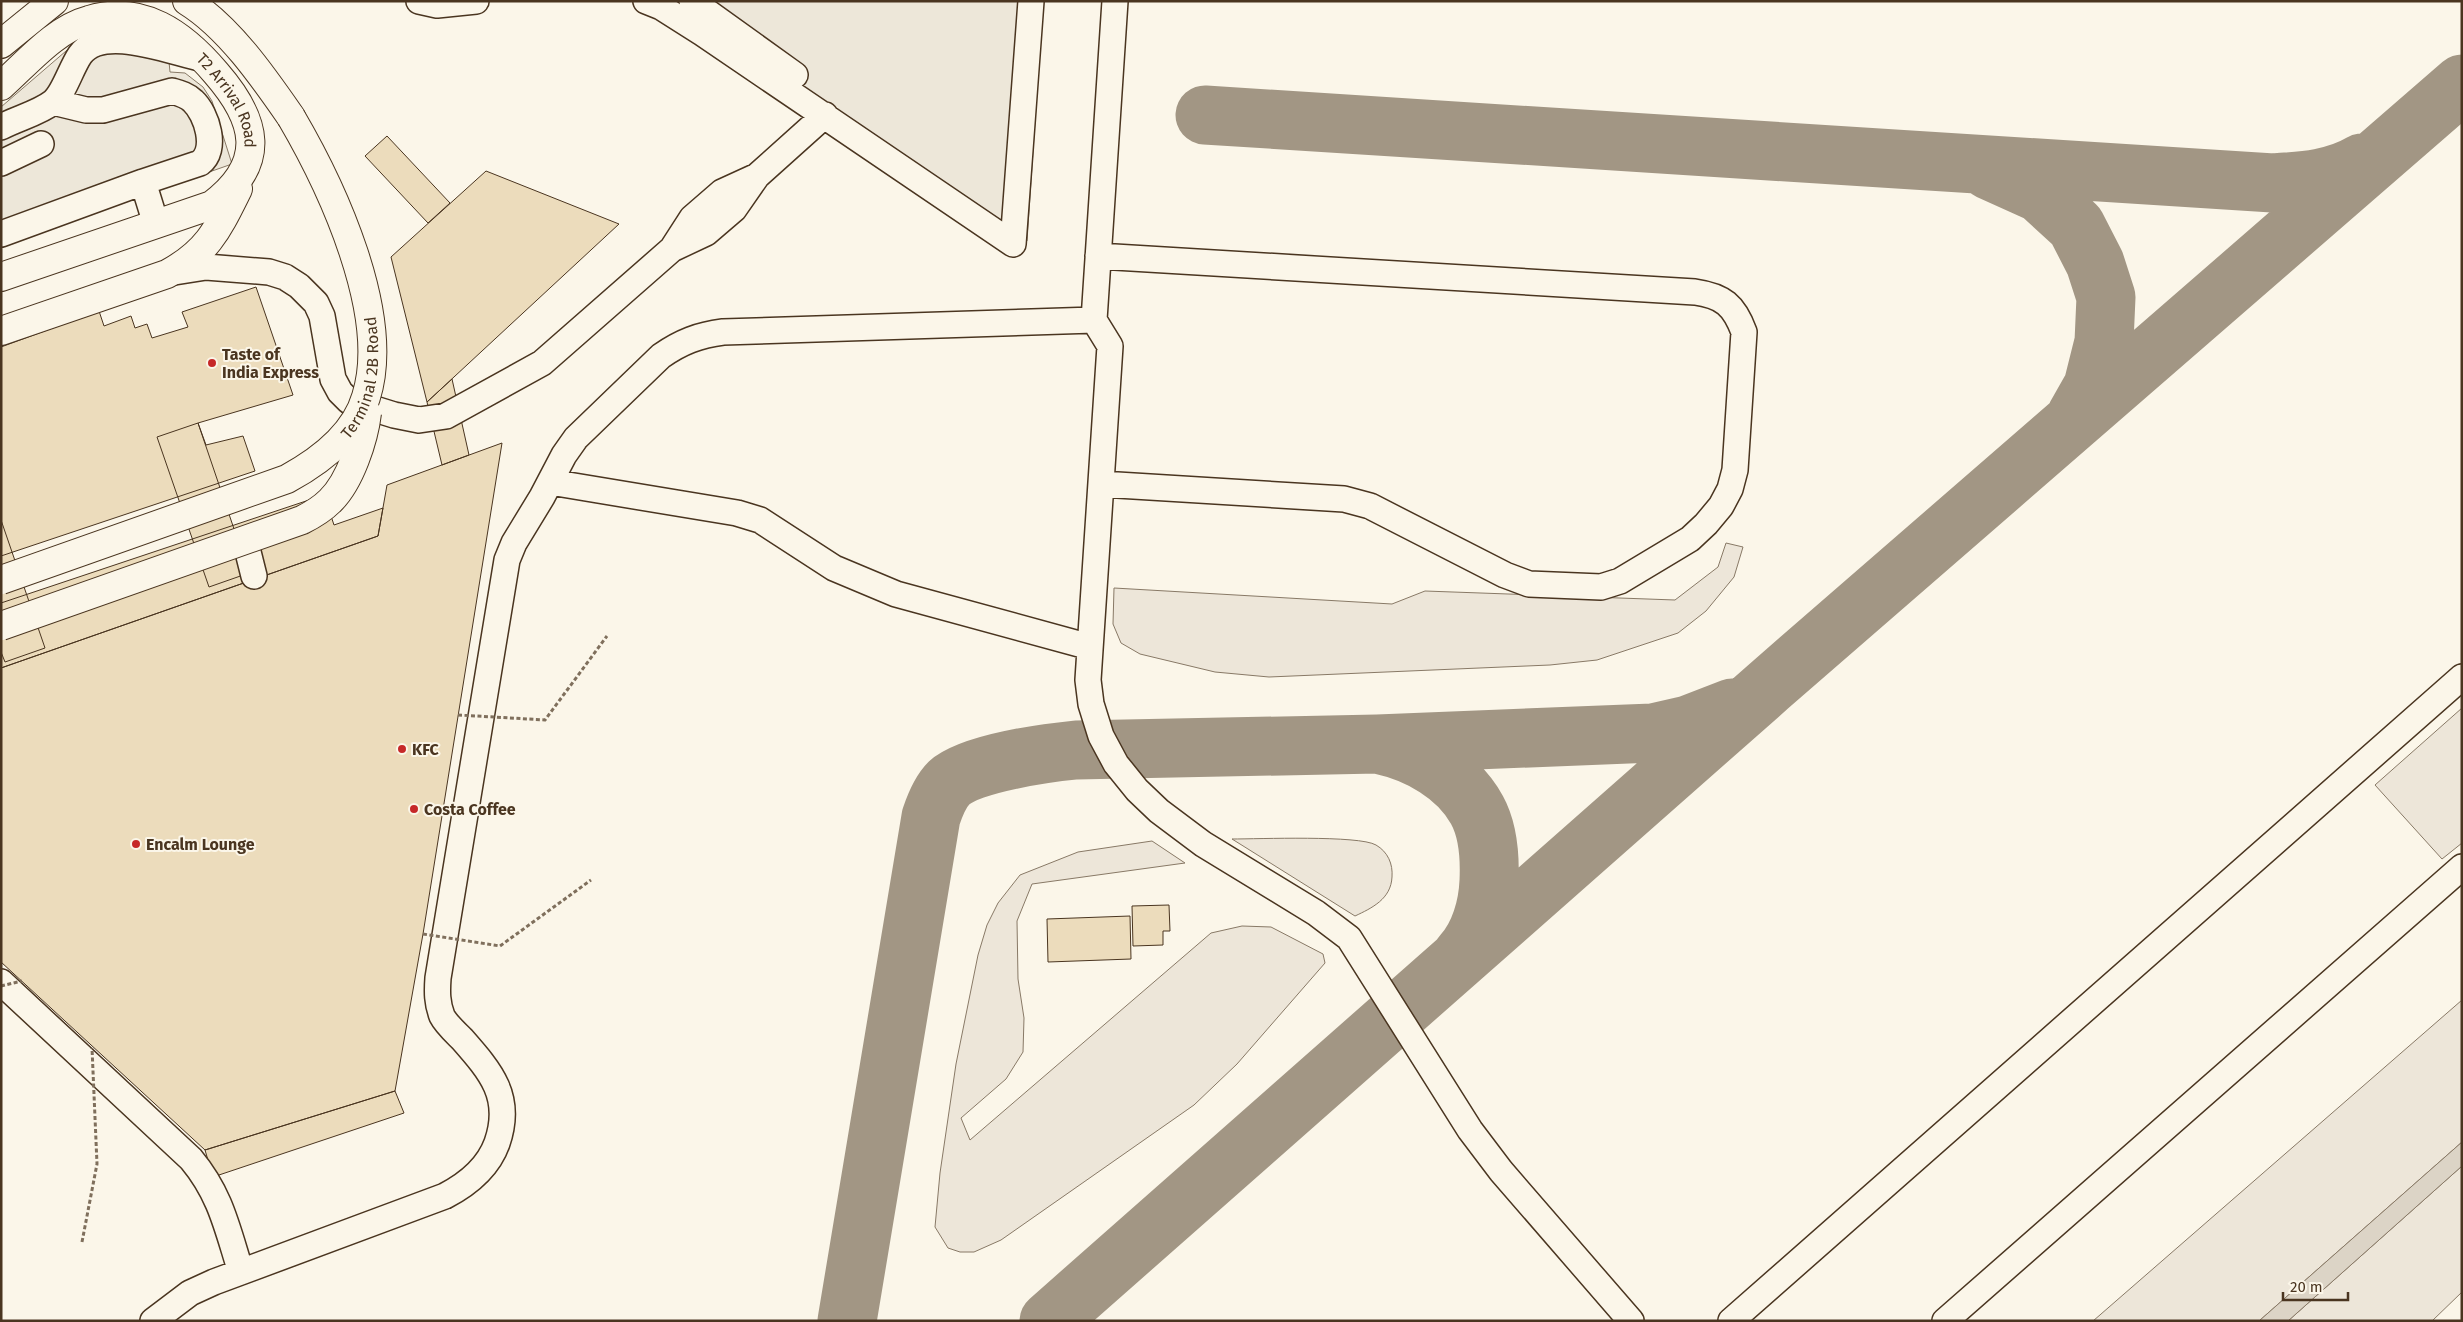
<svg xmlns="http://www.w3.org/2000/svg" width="2463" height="1322" viewBox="0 0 2463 1322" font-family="'Fira Sans',sans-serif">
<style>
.green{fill:#ede6d9;stroke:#887966}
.parking{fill:#ede7d9;stroke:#887966}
.water{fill:#dcd4c6;stroke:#887966}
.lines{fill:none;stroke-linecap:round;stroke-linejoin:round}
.taxiway{stroke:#a29684;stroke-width:59}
.building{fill:#ecdcbc;stroke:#4a3520}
.minor-casing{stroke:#4a3520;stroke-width:28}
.major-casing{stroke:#4a3520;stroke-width:30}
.minor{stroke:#fbf6e9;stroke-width:25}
.major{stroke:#fbf6e9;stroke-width:28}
.major-bridge-casing{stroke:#4a3520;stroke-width:30;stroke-linecap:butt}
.path-bridge{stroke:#7f6f5c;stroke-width:3;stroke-dasharray:4 2.5;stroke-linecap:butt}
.major-bridge{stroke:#fbf6e9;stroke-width:28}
.poi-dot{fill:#c62828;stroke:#fbf6e9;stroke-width:2}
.labels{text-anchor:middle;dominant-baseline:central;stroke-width:4;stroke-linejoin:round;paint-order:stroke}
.street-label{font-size:16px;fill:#4a3520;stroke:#fbf6e9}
.poi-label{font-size:16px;font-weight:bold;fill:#4a3520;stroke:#fbf6e9;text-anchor:start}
</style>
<rect width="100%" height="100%" fill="#fbf6e9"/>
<path class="green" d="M1726,543L1743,547L1734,577L1706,611L1678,633L1597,660L1550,665L1269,677L1215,672L1140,654L1121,643L1113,624L1114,588L1392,604L1425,591L1675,600L1718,567Z
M2462,708V843L2442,859L2375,785Z
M1232,839C1258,839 1359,835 1376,845C1388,852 1393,864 1392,877C1391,899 1372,908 1355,916Z
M1152,841L1185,863L1032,884L1017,921L1018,979L1024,1018L1023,1052L1006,1079L961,1118L970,1140L1211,933L1242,926L1271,927L1323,954L1325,963L1237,1064L1194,1105L1001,1240L974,1252H960L948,1248L935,1227L940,1173L956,1064L978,955L987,925L998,903L1020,875L1078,852Z
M2462,1000V1142L2259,1321H2093Z
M2462,1166V1292L2432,1321H2288Z"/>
<path class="parking" d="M670,1H1043L1027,241L1005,229Z
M91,35L167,41L170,72L185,73L203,87L212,101L232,164L1,245V107L66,51Z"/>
<path class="water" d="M2462,1142V1166L2288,1321H2259Z"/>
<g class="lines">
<path class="taxiway" d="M1205,115L2273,183C2305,181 2335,179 2362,163
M1989,170L2040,193L2076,226L2095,263L2106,297L2104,342L2093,386L2076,416
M1381,745C1418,753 1458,775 1477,810C1488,830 1490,858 1489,881C1488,906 1480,936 1462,955
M847,1321L931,817C935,805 940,792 949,783C971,763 1046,753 1076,750L1377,744L1653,733L1688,725L1732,708
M1049,1321L1769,686L2462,84"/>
</g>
<path class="building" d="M387,136L450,203L428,223L365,156Z
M486,171L619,224L427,402L391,257Z
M256,287L293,395L198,423L206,445L243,436L255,471L1,556V347L99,311L104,326L131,316L135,328L147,324L152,338L188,327L182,312Z
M452,379L469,455L442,465L427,402Z
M198,423L249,573L209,587L157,437Z
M502,443L423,934L395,1091L205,1150L1,962V668L378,536L387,485Z
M324,495L334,525L383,508L378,536L1,668V603Z
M1,520L45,648L5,662L1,652Z
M1169,905L1170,931H1163V945L1133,946L1132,906Z
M1130,916L1131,959L1048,962L1047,919Z
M395,1091L404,1113L213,1177L205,1150Z"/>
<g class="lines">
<defs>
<path id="minor" d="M419,1L437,5L476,1
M646,1L661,7L702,33L1013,244L1031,1
M692,1L795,75
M1115,1L1094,320L1110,346L1088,680L1091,704L1101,736L1116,764L1137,790L1159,811L1203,844L1316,913L1349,938L1470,1130L1501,1171L1631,1321
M53,102L86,110H103L172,91C179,93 187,95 193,101C207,114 218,150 200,163L143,182
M1,127C18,118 39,113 53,102C64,93 71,68 80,55C103,23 172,53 204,59
M1,163L41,144
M1,234L143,182L156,224
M672,249L692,218L722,192L757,176
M1098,256L1695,292C1723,296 1734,305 1744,332L1735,470L1730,489L1721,506L1706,524L1690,539L1620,581L1601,587L1529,584L1505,575L1370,506L1344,499L1101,484
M168,273L206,267L269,272L285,277L299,286L316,303L322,316L333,379L340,392L349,401L394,415L419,420L446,416L542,363L672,249L706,233L734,209L757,176L825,115
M550,482L737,513L760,520L834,568L896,594L1090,647
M245,540L254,576
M1,982L191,1159C221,1195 227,1228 241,1272
M153,1321L190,1293L214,1282L445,1196C468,1184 488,1168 497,1143C513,1097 491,1072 462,1039C455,1032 446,1024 442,1016C437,1003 437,992 438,978L507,560L514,543L542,497L564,455L576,438L661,356C681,342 699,335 723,332L1094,320
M1731,1321L2462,677
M1945,1321L2462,867"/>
<g id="major">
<path d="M187,1C229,27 264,78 291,117"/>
<path d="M1,44L54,1"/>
<path id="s1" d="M1,86C27,63 55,29 89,20C142,4 183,34 216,73C257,120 268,163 212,205L1,277"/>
<path d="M1,331L167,274C208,252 218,229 238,189"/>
</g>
</defs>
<use href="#minor" class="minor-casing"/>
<use href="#major" class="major-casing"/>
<use href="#minor" class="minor"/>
<use href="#major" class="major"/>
<defs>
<g id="major-bridge">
<path id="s2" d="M1,580L287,479C320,461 355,435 366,397C392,315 332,187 291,117"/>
<path d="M1,626L302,520C312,515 322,509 330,501C350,482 364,439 367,413"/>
</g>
</defs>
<use href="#major-bridge" class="major-bridge-casing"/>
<path class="path-bridge" d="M458,715L545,720L607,636
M423,934L500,946L591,880
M1,986L22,981
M82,1242L97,1164L92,1048"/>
<use href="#major-bridge" class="major-bridge"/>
</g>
<g class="poi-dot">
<circle cx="212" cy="363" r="5"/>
<circle cx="402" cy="749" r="5"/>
<circle cx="414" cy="809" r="5"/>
<circle cx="136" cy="844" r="5"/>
</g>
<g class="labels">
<g class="street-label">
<text stroke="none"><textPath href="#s1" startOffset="288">T2 Arrival Road</textPath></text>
<text stroke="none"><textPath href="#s2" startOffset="438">Terminal 2B Road</textPath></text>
</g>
<g class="poi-label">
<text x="222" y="354">Taste of<tspan x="222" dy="18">India Express</tspan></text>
<text x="412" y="749">KFC</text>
<text x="424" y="809">Costa Coffee</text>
<text x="146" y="844">Encalm Lounge</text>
</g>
</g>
<rect width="2463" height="1322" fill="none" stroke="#4a3520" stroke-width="5"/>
<path d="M2283 1292v8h65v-8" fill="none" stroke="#4a3520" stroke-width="2.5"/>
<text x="2290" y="1292" font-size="15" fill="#4a3520" stroke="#fbf6e9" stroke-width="4" paint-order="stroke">20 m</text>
</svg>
